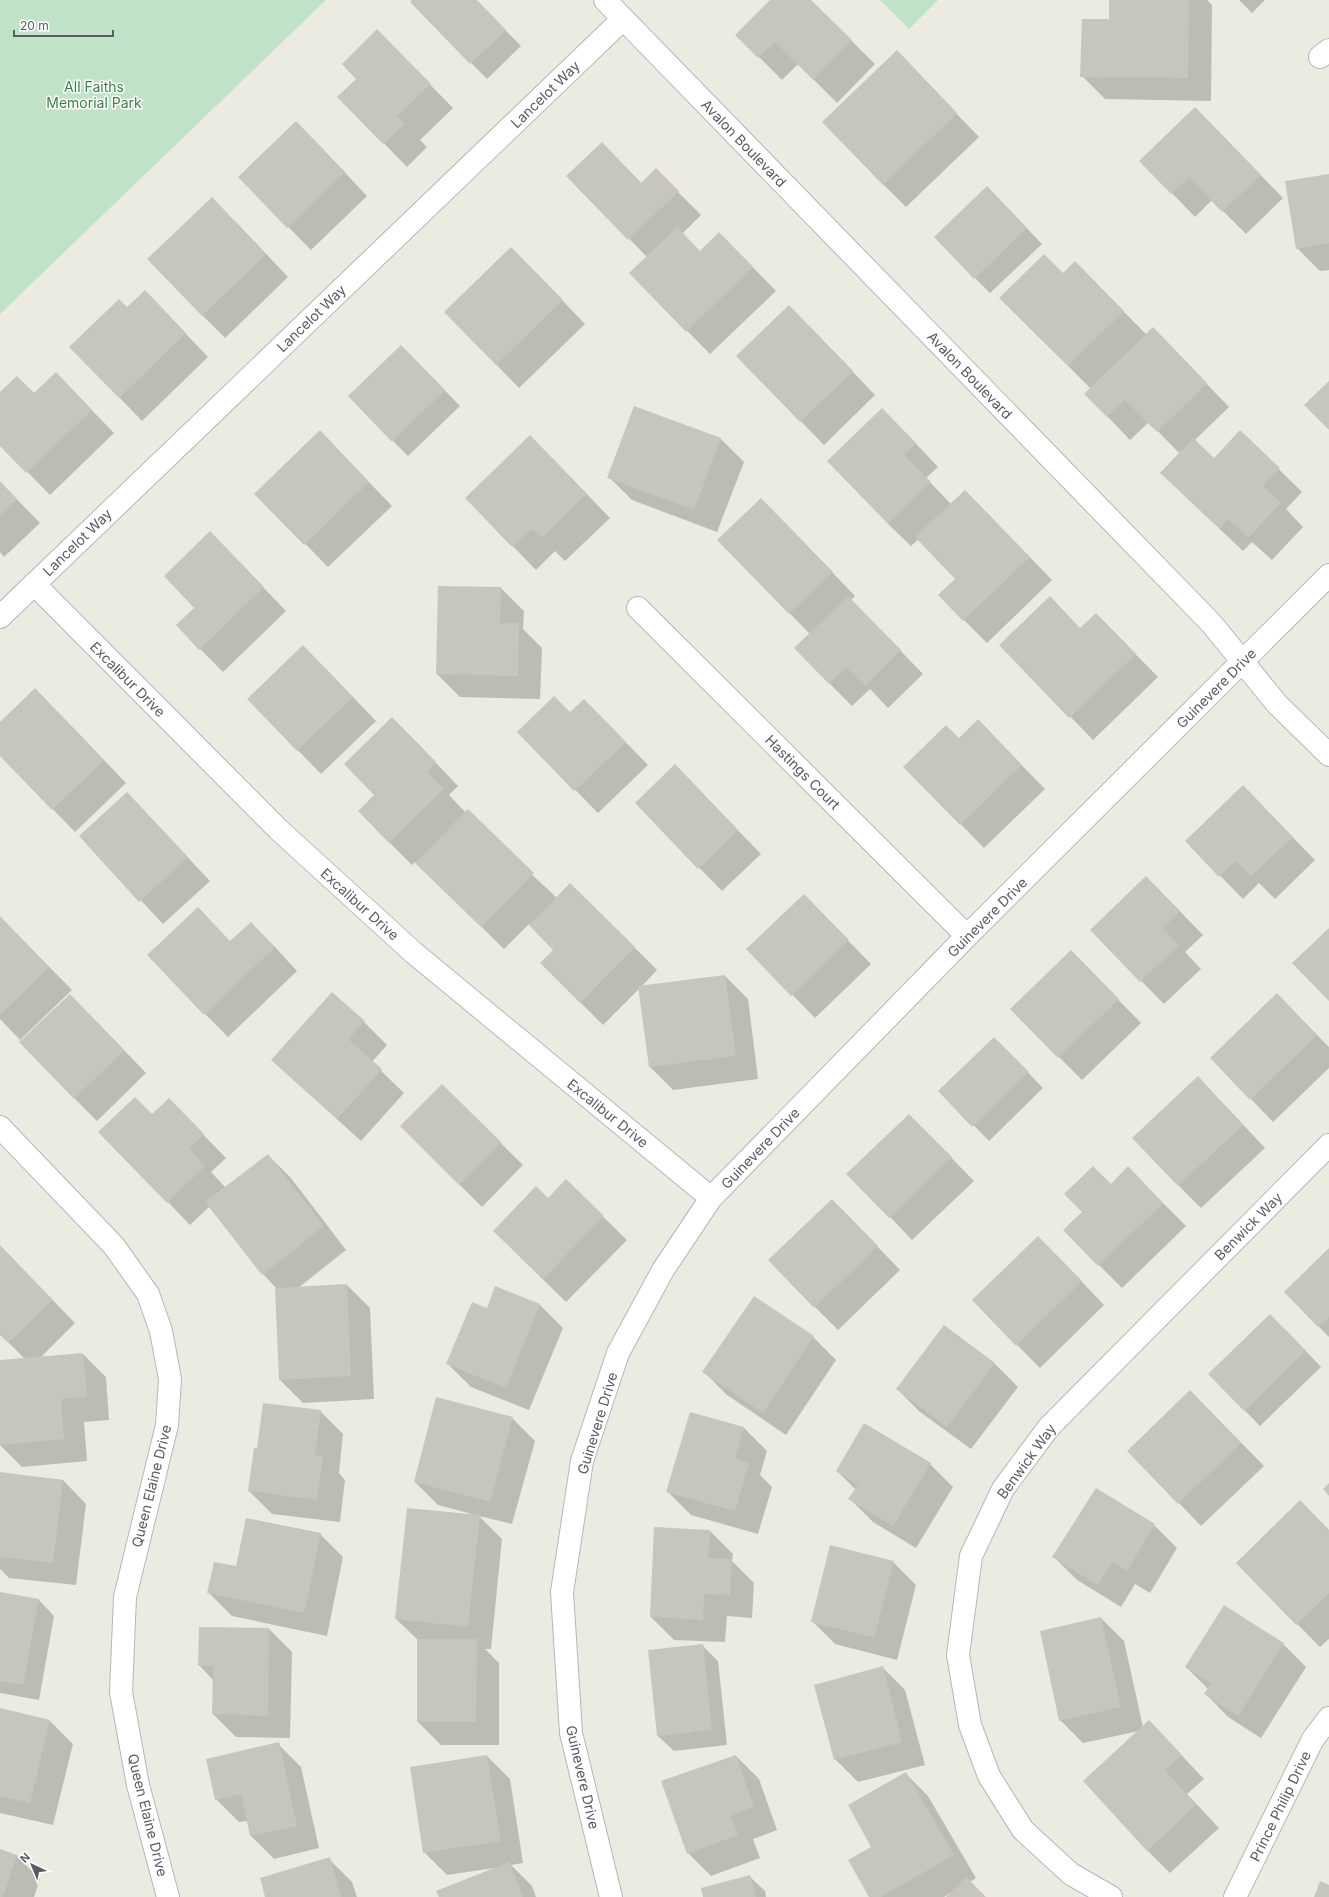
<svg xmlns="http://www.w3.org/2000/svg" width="1329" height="1897" viewBox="0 0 1329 1897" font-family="Inter,sans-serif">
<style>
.green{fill:#c0e2c6}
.shadow{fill:#0003}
.building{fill:#c7c6be}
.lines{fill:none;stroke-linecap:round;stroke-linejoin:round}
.minor-casing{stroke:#b4b6bb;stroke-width:24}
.minor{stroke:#fff;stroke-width:22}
.labels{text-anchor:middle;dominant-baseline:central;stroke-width:3;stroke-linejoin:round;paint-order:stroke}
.park-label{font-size:14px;fill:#3b804a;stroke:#fff}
.street-label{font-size:14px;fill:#5a5c62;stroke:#fff}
</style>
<rect width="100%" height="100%" fill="#ecebe2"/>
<path class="green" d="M0,0H326L0,314Z
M880,0H938L909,29Z"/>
<path class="shadow" d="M413,0H476L521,46L487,79L411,2Z
M771,0H810L875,64L837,103L798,64L782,80L737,35Z
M1110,0H1207L1212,5L1211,101L1105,99L1082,76L1110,20Z
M1239,0H1265L1252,13Z
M400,54L453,108L420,140L427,147L407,167L339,97Z
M919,75L979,137L906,207L883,184Z
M1218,131L1283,198L1246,234L1212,200L1195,217L1141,161Z
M319,145L367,196L311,250L239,177Z
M625,166L642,184L656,170L701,215L682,234L700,252L742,256L776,291L710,354L630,273L647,257L568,176Z
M1329,175V270L1320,271L1297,248Z
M1002,203L1042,244L990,293L975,278Z
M235,221L288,277L225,338L202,315Z
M1075,263L1147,335L1176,352L1229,407L1195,440L1214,459L1240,431L1302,492L1286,509L1303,527L1272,560L1252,542L1243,551L1185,496L1180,454L1149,422L1130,440L1086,394L1091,389L1001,298L1063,274Z
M534,271L585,324L519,388L445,312Z
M127,309L167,314L208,357L142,421L71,347Z
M812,329L875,395L824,445L737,356Z
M417,362L460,406L408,456L393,441Z
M0,394L79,397L114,433L50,495L0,444Z
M905,432L938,467L926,478L951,504L988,514L1052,580L987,643L939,595L956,579L919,539L911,546L888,524Z
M721,439L744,462L717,532L632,500L609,477Z
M343,455L392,506L328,567L256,494Z
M553,459L610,518L565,561L555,551L536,570L466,498Z
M0,482L40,523L4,557L0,552Z
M784,522L855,596L851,600L923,674L888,708L870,689L852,706L829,683L810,634L718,540Z
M233,556L286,611L223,672L200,649L196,608Z
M439,587L501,588L524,611L523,629L542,648L540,699L460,697L437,674Z
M1096,614L1158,677L1093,740L1001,645L1081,629Z
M326,669L376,721L321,774L248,699Z
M58,712L126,783L75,832L0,755V723Z
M571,713L607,723L648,765L598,813L518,732Z
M959,740L1001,744L1045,789L984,848L905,767Z
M415,741L458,786L449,795L466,813L557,898L634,947L657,970L641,987L725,976L748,999L758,1079L673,1090L650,1067L640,988L603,1025L541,963L555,950L529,924L504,949L415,862L412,865L389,842L376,795Z
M698,789L761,854L722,891L636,803Z
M127,793L210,881L163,924L81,836Z
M1265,809L1315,860L1275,899L1259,883L1243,899L1186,841Z
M1169,900L1203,935L1185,952L1201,969L1164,1004L1091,930Z
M0,917L72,990L20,1040L0,1019Z
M826,918L871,964L815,1018L748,949Z
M231,942L274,946L297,971L228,1037L205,1014Z
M1094,975L1141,1023L1082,1080L1059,1057Z
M93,1018L146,1073L97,1121L74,1098Z
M1300,1018L1329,1047V1068L1273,1122L1251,1099Z
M364,1022L387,1045L372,1062L404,1093L361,1141L272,1060Z
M1010,1054L1043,1088L989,1141L940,1091Z
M442,1085L523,1165L482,1207L401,1126Z
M1221,1101L1265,1148L1201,1208L1178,1185Z
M153,1116L192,1123L226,1158L211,1172L226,1188L268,1155L291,1178L346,1250L298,1288L347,1285L370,1308L374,1399L303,1403L280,1380L276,1288L263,1274L210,1206L190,1225L168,1202Z
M932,1138L974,1181L912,1240L890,1217Z
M566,1181L627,1240L566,1302L517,1254L548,1199Z
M1111,1185L1151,1191L1186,1226L1122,1288L1064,1230Z
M855,1223L900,1270L838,1330L815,1307Z
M0,1246L75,1323L40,1358L83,1354L106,1377L109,1420L84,1422L87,1461L22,1467L0,1445V1361L25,1359L0,1334Z
M1329,1249V1337L1285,1292Z
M1061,1260L1104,1305L1040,1368L973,1300Z
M496,1287L540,1305L563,1328L529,1410L471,1387L448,1364L487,1309Z
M755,1297L813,1337L836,1360L786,1435L727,1395L704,1372Z
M944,1326L995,1364L1018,1387L971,1449L920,1412L897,1389Z
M1286,1330L1321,1367L1260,1426L1209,1374Z
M320,1411L343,1434L339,1473L345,1480L340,1522L272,1514L249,1491Z
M691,1413L744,1428L767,1451L760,1475L772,1487L758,1534L691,1515L668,1492Z
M1213,1414L1264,1466L1201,1526L1179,1503Z
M512,1418L535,1441L512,1524L479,1516L502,1539L491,1649H485L499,1663V1745H441L418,1722V1640L396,1619L472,1514L438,1505L415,1482Z
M865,1424L930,1464L953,1487L916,1548L873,1522L850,1499L856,1490L837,1471Z
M0,1473L63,1480L86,1504L76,1585L9,1578L0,1569Z
M1096,1489L1154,1525L1177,1548L1150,1593L1135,1584L1121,1607L1077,1580L1054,1557Z
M710,1531L733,1554L732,1561L754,1583L752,1618L727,1616L725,1642L674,1640L651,1617Z
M1329,1531V1639L1320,1647L1237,1563Z
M320,1534L343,1557L327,1636L232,1616L209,1593L237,1568Z
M893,1562L916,1585L897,1660L835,1644L812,1621Z
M0,1593L39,1600L54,1616L39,1700L0,1693Z
M1101,1618L1124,1641L1143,1727L1149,1721L1204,1779L1187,1794L1219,1828L1170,1873L1147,1850L1139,1731L1083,1743L1060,1720Z
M200,1628L269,1629L292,1652L290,1738L236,1737L213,1714V1680L199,1665Z
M1283,1644L1306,1667L1261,1738L1228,1717L1206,1694L1208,1689L1186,1667Z
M702,1645L718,1661L727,1745L674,1751L658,1736Z
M882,1667L905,1690L925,1765L858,1782L835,1759Z
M0,1709L50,1721L73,1744L53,1825L0,1813Z
M278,1744L301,1767L319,1848L274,1859L251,1836L247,1821L239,1822L216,1799Z
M487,1756L510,1779L523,1863L511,1865L532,1886L536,1897H440L494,1868L447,1875L424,1852Z
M736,1756L759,1779L777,1830L753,1839L760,1858L711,1876L688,1853Z
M905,1773L928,1796L976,1878L970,1882L985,1897H947L950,1893L944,1897H871Z
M0,1850L17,1856L40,1879L34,1897H0Z
M329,1859L352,1882L357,1897H266Z
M749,1876L765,1891L766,1897H704Z"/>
<path class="building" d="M412,0H477L506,30L470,64L410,2Z
M770,0H811L852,40L813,80L775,42L758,58L735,35Z
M1109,0H1189L1188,78L1080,77L1082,19H1109Z
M377,29L431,84L397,116L405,124L383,144L337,97L356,79L342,64Z
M897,50L957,113L883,185L822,122Z
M1195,107L1261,175L1222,212L1189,177L1171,194L1139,161Z
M296,121L345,172L287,228L238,177Z
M602,142L641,183L656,168L679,191L628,240L566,176Z
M1329,174V243L1296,249L1285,181Z
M987,186L1027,228L974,279L934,237Z
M212,197L266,254L202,316L147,259Z
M677,227L700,251L719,232L753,267L686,332L629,273Z
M511,247L563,300L496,365L444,312Z
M1044,254L1063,273L1075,261L1124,311L1068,366L999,298Z
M145,290L186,333L119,398L69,347L119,299L127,307Z
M789,305L853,371L800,422L736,356Z
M1153,327L1207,383L1157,432L1125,400L1107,417L1084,394Z
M401,345L445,390L392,442L348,396Z
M56,372L92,410L26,473L0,446V392L17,376L34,393Z
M1329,381V430L1304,405Z
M634,406L721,438L694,510L607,478Z
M882,408L916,443L904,455L931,482L888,524L827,461Z
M320,430L369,482L304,545L254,494Z
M1240,430L1280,468L1263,486L1281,503L1248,538L1228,519L1220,529L1160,473L1193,438L1214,458Z
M530,435L587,494L541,538L532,529L512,547L465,498Z
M0,481L17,499L0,516Z
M965,490L1030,557L963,621L938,595L955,579L915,537Z
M761,498L833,572L789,614L717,540Z
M210,531L264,587L199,650L176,625L194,608L164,576Z
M438,586L501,587L500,623H519L518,676L436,674Z
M848,596L901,650L865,686L846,667L829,684L794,648Z
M1050,596L1080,628L1096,613L1136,654L1069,718L999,645Z
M303,645L353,697L297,751L247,699Z
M35,688L104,760L52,810L0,756V722Z
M554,696L570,712L584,699L626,742L574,791L517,732Z
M392,717L436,762L427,772L444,789L389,843L358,811L374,795L344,764Z
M978,719L1022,765L960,825L903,767L946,725L959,738Z
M675,764L738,830L698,869L635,803Z
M1243,785L1293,837L1251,876L1236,861L1219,877L1185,841Z
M127,792L188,857L139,902L79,836Z
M468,809L534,873L481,927L415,863Z
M1146,876L1180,911L1163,928L1179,945L1140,982L1090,930Z
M570,883L635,947L580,1003L540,963L553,950L529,925Z
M804,894L849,940L791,996L746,949Z
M198,907L230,941L251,922L275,947L204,1015L147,955Z
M0,916L49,967L0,1015Z
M1329,928V1001L1292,963Z
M1071,950L1119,999L1058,1058L1010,1009Z
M725,975L736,1056L649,1067L638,986Z
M332,992L365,1021L348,1039L382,1069L337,1119L271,1060Z
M1277,993L1317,1035L1250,1100L1210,1058Z
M70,994L124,1050L74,1099L19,1042Z
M994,1037L1029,1072L972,1127L938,1091Z
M1198,1076L1243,1125L1178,1186L1132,1138Z
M442,1084L501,1142L459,1185L400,1126Z
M135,1097L152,1114L169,1098L204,1134L189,1149L205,1166L167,1203L98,1132Z
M909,1114L952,1157L889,1218L846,1174Z
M268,1154L324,1226L262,1275L205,1202Z
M1093,1166L1111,1184L1128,1166L1163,1203L1098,1266L1063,1230L1082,1212L1064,1194Z
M566,1179L604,1216L543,1279L493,1231L536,1186L548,1198Z
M832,1199L878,1246L814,1308L768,1260Z
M1038,1236L1082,1281L1016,1346L972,1300Z
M0,1245L53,1300L8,1343L0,1335Z
M1329,1248V1317L1318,1327L1284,1292Z
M347,1284L351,1376L279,1380L275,1288Z
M495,1286L540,1304L506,1388L446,1364L472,1302L487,1308Z
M754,1296L814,1336L763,1413L702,1372Z
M1270,1314L1306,1351L1244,1411L1208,1374Z
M944,1325L995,1363L947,1427L896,1389Z
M83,1353L87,1397L61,1399L64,1439L0,1445V1360Z
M1190,1390L1241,1443L1178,1504L1127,1451Z
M436,1397L513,1417L490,1502L414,1482Z
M263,1403L321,1410L315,1456H323L317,1500L248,1491L254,1448H257Z
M690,1412L744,1427L735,1459L749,1463L735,1511L666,1492Z
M864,1423L931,1463L893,1526L848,1499L858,1485L836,1471Z
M0,1472L63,1480L53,1563L0,1557Z
M1329,1483V1496L1323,1489Z
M1096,1488L1155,1524L1127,1571L1112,1562L1098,1585L1052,1557Z
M1300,1500L1329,1530V1593L1296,1625L1236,1563Z
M407,1508L480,1515L468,1627L395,1619Z
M246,1518L321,1533L304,1613L207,1593L214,1562L236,1566Z
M654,1527L710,1530L708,1558L732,1559L730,1595L704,1594L703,1620L650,1617Z
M830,1545L894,1561L874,1638L811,1622Z
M0,1592L39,1599L23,1685L0,1681Z
M1224,1605L1284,1643L1238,1716L1204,1694L1211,1683L1185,1667Z
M1101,1617L1121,1707L1059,1721L1040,1631Z
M199,1627L269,1628L268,1716L212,1714L213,1666H198Z
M417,1639H477L476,1722H417Z
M703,1644L712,1730L657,1736L648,1650Z
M883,1666L902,1742L834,1760L814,1685Z
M0,1708L50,1720L30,1803L0,1796Z
M1149,1720L1182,1755L1165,1770L1196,1805L1147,1851L1083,1781Z
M279,1742L297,1826L250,1836L241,1794L215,1800L206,1759Z
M487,1755L501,1841L423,1853L410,1767Z
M736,1755L754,1807L731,1816L738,1835L687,1854L661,1781Z
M906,1772L954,1855L881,1897H869L848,1860L871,1847L848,1805Z
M0,1849L17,1855L3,1897H0Z
M330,1857L341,1897H265L260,1878Z
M509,1862L523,1897H439L436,1891Z
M750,1875L756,1897H703L701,1888Z
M966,1877L986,1897H946Z
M1320,1881L1329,1885V1897H1314Z"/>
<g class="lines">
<defs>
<path id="minor" d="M605,0L1211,623L1277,704L1329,755
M1320,57L1329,50
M34,584L279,830L414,953L711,1198
M638,608L967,936
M0,617L623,19
M0,1127L114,1246L148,1294L161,1331L170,1379L167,1425L125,1597L121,1692L138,1785L168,1897
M611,1897L571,1733L562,1592L582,1461L618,1353L663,1270L711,1198L967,936L1329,575
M1111,1897L1071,1874L1023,1830L989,1776L970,1725L958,1655L971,1556L1003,1489L1049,1427L1329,1145
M1235,1897L1313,1739L1329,1718"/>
</defs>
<use href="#minor" class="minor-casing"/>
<use href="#minor" class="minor"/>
</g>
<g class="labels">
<g class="park-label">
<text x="94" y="86">All Faiths<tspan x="94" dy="16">Memorial Park</tspan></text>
</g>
<g class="street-label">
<text transform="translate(545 94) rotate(-44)">Lancelot Way</text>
<text transform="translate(744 143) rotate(46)">Avalon Boulevard</text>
<text transform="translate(311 318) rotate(-44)">Lancelot Way</text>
<text transform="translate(970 375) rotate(46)">Avalon Boulevard</text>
<text transform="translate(77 542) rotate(-44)">Lancelot Way</text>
<text transform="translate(128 679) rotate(45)">Excalibur Drive</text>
<text transform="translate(1216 688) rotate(-45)">Guinevere Drive</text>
<text transform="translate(803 772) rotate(45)">Hastings Court</text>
<text transform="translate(360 904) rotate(42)">Excalibur Drive</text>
<text transform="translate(987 917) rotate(-45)">Guinevere Drive</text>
<text transform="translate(608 1113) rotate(39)">Excalibur Drive</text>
<text transform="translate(760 1148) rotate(-46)">Guinevere Drive</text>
<text transform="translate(1248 1226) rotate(-45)">Benwick Way</text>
<text transform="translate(597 1423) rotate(-73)">Guinevere Drive</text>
<text transform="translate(1026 1461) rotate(-54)">Benwick Way</text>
<text transform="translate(151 1486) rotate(-76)">Queen Elaine Drive</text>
<text transform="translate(583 1777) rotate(77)">Guinevere Drive</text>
<text transform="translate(1280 1806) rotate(-64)">Prince Philip Drive</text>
<text transform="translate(148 1815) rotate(76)">Queen Elaine Drive</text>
</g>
</g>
<g transform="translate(32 1865) rotate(316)" stroke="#ffffff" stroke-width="3" paint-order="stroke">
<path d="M0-3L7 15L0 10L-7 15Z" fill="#5a5c62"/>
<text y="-6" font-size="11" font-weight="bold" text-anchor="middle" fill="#5a5c62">N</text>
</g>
<path d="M14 30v6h99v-6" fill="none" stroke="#5a5c62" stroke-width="2"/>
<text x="20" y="30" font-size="12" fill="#5a5c62" stroke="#ffffff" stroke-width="3" paint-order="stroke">20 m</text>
</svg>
